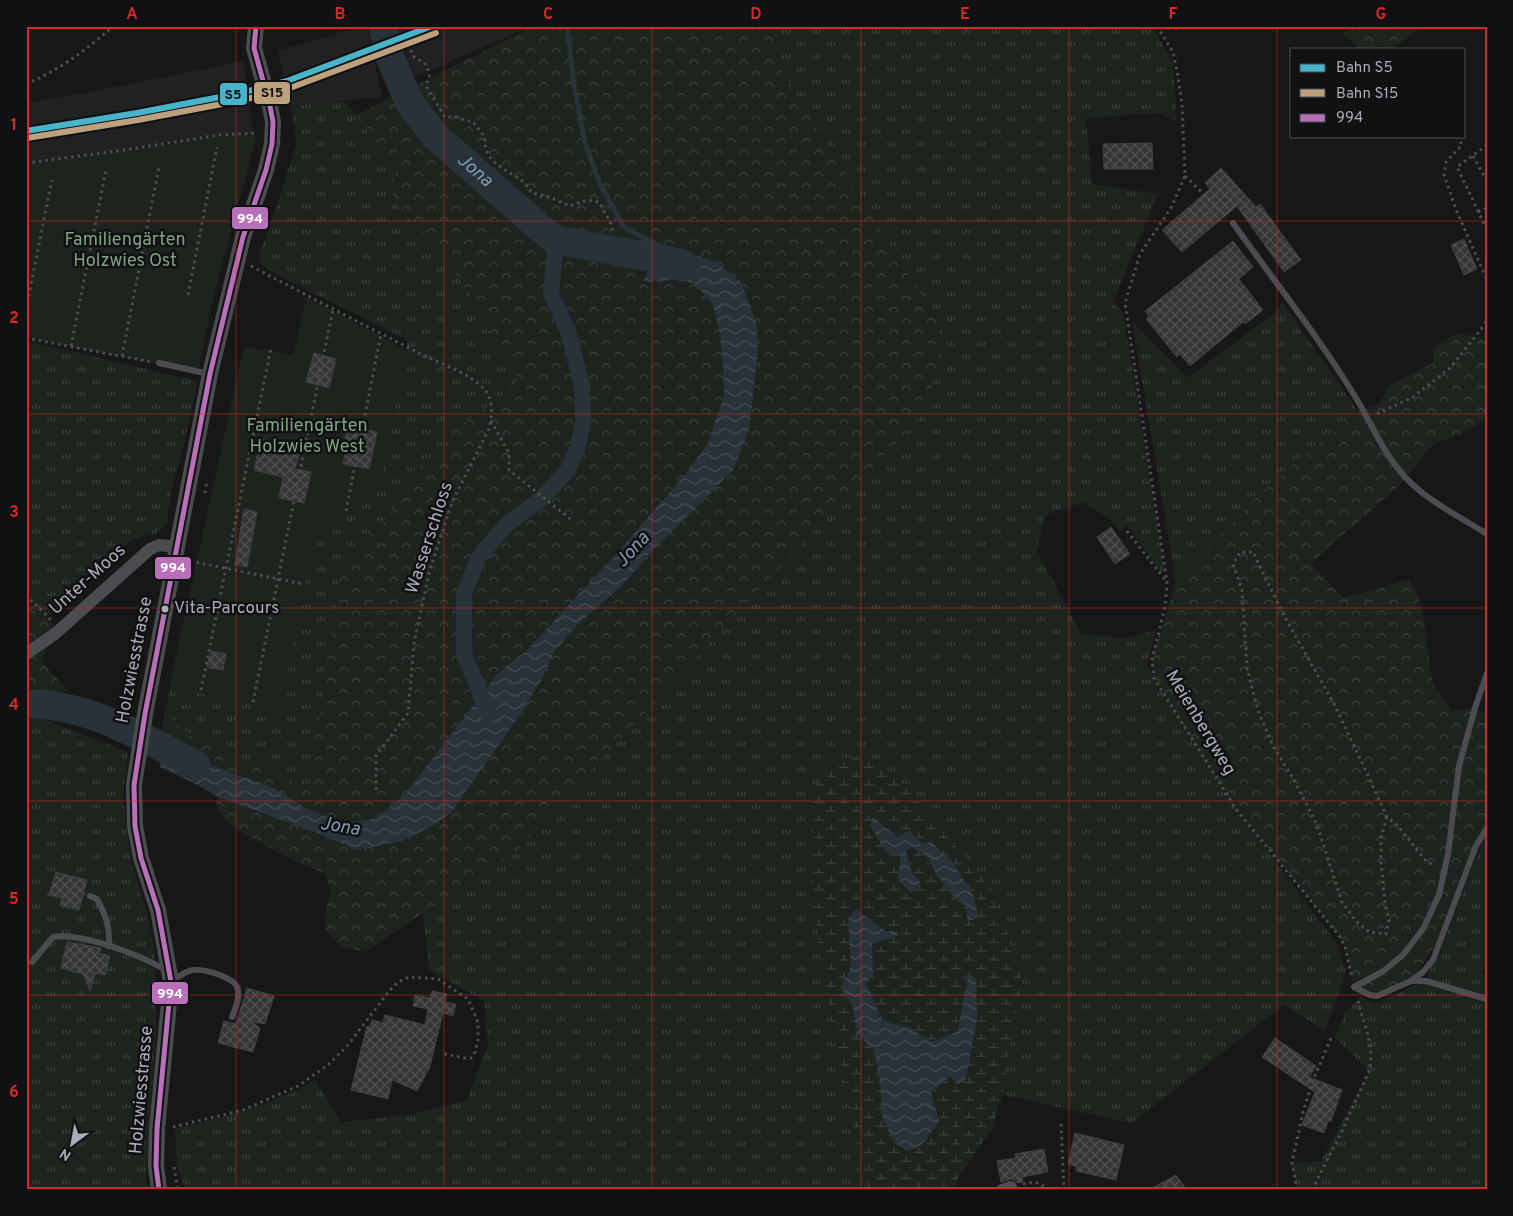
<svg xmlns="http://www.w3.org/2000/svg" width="1513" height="1216" viewBox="0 0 1513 1216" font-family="Overpass,sans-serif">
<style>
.built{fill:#212123}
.grass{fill:url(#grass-tufts);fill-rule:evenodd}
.forest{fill:url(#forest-crowns)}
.wetland{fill:url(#wetland-marsh);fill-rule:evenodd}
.garden{fill:#1d241e}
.water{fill:url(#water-waves)}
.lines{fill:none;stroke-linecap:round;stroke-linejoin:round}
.stream{stroke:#2a3239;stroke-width:5}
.canal{stroke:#2a3239;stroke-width:16}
.river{stroke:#2a3239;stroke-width:29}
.building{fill:url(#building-cross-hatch);stroke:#3f4043}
.path{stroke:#4d4e52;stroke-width:3;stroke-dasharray:2.5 4;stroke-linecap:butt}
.service{stroke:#4b4c50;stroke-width:6}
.minor{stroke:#4b4c50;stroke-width:12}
.tertiary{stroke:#4b4c50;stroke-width:16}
.bus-1-casing{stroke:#111113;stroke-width:9}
.bus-1{stroke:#b870b9;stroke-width:5}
.rail-1-casing{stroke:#111113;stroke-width:10}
.rail-2-casing{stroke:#111113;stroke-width:10}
.rail-1{stroke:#48b4ca;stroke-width:6}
.rail-2{stroke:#bda07c;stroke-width:6}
.grid{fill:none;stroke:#d62828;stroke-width:1;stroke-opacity:0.55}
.bus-dot{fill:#a8adb8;stroke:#111113;stroke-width:2}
.labels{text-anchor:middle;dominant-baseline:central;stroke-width:5;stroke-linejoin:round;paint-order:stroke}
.bus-label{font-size:17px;fill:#a8adb8;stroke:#111113;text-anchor:start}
.park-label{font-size:18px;fill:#7fa381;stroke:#111113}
.street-label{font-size:18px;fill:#a8adb8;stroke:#111113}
.water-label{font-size:19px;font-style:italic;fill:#7f9bb3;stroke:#111113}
.line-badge{stroke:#111113;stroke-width:2}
.badge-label{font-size:14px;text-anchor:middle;font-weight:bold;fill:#fff}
.pale-badge-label{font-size:14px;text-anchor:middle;font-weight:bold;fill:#111}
.neatline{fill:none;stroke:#d62828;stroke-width:2}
.grid-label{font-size:16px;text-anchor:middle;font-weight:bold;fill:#d62828}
</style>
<defs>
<pattern id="grass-tufts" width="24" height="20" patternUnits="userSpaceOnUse" patternTransform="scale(1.25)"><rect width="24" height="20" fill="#1d241e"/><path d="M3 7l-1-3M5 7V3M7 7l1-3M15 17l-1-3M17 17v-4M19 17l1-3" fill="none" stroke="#3b413d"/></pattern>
<pattern id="forest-crowns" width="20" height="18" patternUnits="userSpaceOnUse" patternTransform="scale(1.25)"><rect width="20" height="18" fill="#1d241e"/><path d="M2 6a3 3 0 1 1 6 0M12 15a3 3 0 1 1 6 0" fill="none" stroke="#3b413d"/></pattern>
<pattern id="wetland-marsh" width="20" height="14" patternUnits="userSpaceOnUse" patternTransform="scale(1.25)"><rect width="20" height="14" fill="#1d241e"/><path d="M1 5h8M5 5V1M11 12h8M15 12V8" fill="none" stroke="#3b413d"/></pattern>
<pattern id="water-waves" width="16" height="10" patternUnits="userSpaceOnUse" patternTransform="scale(1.25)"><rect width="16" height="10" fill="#2a3239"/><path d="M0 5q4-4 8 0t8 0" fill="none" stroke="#464d54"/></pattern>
<pattern id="building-cross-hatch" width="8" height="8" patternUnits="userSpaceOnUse" patternTransform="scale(1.25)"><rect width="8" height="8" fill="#353536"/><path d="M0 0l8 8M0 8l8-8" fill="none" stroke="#4f5051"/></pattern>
</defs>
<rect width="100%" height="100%" fill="#171717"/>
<path class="built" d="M362,26H367L382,97L290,106L278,51Z
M395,26H532L415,77Z
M243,61L253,134L219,135L118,151L26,163V103L95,91Z"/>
<path class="grass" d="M779,26H1152L1173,62L1177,123L1161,113L1086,118L1092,184L1158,194L1113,302L1123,312L1165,573L1160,571L1127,525L1119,531L1110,519L1084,502L1045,515L1037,551L1081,634L1127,638L1156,630L1147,665L1237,810L1338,945L1346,973L1325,1031L1284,1005L1132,1123L1002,1095L992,1129L862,1165L859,1190H186L177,1167L175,1129C222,1116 273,1106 315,1080L341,1122L409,1115L467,1100L488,1044L484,1001L429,970L423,913L474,883L945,333L776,61ZM856,909L898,936L852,1004L840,987Z
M343,101L356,115L396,171L391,190L397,205L427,236L461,281L482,313L497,348L520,378L496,401L462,424L449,438L441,450L415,469L409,483L393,510L362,545L336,598V618L320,719L316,734L311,746V780L306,789L297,787L289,777L277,772L243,762L197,740L165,714L170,686L279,709L316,533L377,493L407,350V340L272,272L262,265L259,258L260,252L273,217L296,145L295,127L290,106Z
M1282,302L1358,411L1257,496L1176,581L1132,321L1187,378L1276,312Z
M26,341L198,381L180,462L171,489L167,524L152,537L149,534L130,541L47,616L26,595Z
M26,712L128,752L123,799L131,862L149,919L155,951L156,1033L146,1179L149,1190H26Z
M1487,833V965L1480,973L1487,976V1190H1297L1292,1163L1321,1161L1369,1071L1335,1038L1345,1012L1361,997L1375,1004L1416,985L1434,983L1427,975L1439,956L1467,880Z"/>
<path class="forest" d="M534,26H779L776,61L945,333L926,411L517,850L474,883L423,913L365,952L340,946L324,928L330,889L325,874L291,859L240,832L223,818L216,805L218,797L317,833L356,850L451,813L518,718L542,679L555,651L578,624L621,587L655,548L749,430L758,351L687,252L659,243L647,236C647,257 654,260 643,281L653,282L674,280L694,283L713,305L720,335L723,366L724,395L708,443L689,470L616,554L525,652L498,673L405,794L377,818L343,824L306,808L272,787L209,765L161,734L165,714L197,740L243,762L277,772L289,777L297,787L306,789L311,780V746L316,734L320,719L327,650L336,618V598L340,576L362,545L393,510L409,483L415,469L441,450L447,440L462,424L496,401L519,379L497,348L482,313L461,281L427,236L397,205L391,190L396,171L356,115Z
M1351,26H1423L1392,49H1360L1343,34Z
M1457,333L1482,338L1487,343V419L1460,434L1432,445L1399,486L1311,563L1343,598L1370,591L1409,579L1417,593L1423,615L1433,684L1452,710L1475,708L1487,713V828L1437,943L1411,981L1377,996L1354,987L1345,947L1340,937L1236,809L1154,678L1152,660L1176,581L1257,496L1358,411L1380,404L1388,386L1433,363V348Z
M26,595L59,630L52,636L41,661L67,690L26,705Z"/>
<path class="wetland" d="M857,756L904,784L994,892L1022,981L1002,1095L992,1129L959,1176L954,1190H859L862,1165L829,1004L813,905V794L825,762ZM874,817L897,838L909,831L922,844L931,842L952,861L973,895L936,874L927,856L912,847L906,851L911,871L920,882L911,893L898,879L901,857ZM856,909L886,931L898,936L872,944L873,974L866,984L883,1021L910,1028L932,1042L959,1031L968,975L957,1084L950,1076L931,1094L894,1143L882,1116L881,1091L874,1049L857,1034L852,1004L840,987L851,967Z"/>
<path class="garden" d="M253,134L256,138L213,299L198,372L26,338V163L118,151L219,135Z
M307,297L407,350L377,493L316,533L279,709L169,687L244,346L293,355Z"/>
<path class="water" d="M647,236L659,243L716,262L741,282L756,321L758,351L749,430L734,469L701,503L655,548L621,587L578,624L555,651L542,679L518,718L451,813L434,825L402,841L356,850L317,833L218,797L198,785L160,767L161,734L209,765L272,787L306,808L343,824L377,818L405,794L498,673L525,652L616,554L689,470L708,443L724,395L723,366L720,335L713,305L694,283L674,280L653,282L643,281C651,267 652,255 642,242Z
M873,817L897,837L909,831L922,844L931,842L952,861L973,895L979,918L968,921L965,905L957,901L936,874L927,856L912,847L906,851L911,871L920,882L911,893L898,879L901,857L886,852L870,825Z
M856,909L886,931H897L898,936L872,944L873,974L866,984L883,1021L910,1028L932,1042L958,1031L968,975L976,979L977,1019L965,1082L957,1084L950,1076L931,1093L939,1121L922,1145L908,1151L894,1143L882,1116L881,1091L874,1049L857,1034L852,1004L840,987L851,967L848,919Z"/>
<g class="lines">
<path class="stream" d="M567,26L574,85L585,143L600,184L623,226L645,239"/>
<path class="canal" d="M489,715L464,654V595L478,558L507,524L542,498L568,470L577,449L583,424L582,386L569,334L551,293L556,240"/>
<g class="river">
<path id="s1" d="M383,26L390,57L401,83L410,103L434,135L539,227L556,240L649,257L680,263L686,266"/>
<path d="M26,704C88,703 143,738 196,765"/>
</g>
</g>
<path class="building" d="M1152,143L1153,169H1104L1103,144Z
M1221,168L1256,207L1260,204L1301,260L1284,272L1237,206L1182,252L1162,230L1210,189L1205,183Z
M1464,239L1477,269L1464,275L1451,245Z
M1233,241L1253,267L1239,279L1263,310L1245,324L1243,322L1190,366L1180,354L1177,357L1146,319L1149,316L1145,311Z
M314,353L336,359L329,388L306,382Z
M348,425L377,432L369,469L343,464L348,439H345Z
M261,439L301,448L295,469L311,472L304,503L279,498L283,477L254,470Z
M244,509L257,512L247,567L235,565Z
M1111,527L1130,554L1115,564L1097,537Z
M211,651L226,654L223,670L207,667Z
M56,872L87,880L79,910L60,905L62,898L49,895Z
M67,942L101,948L99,953L110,956L105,975L95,973L90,991L83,974L61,968Z
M247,988L274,996L265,1024L252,1022L260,1028L253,1052L218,1043L224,1021L236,1024Z
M432,991L447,994L445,1002L456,1004L453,1016L443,1013L429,1070H428L417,1091L392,1080L388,1099L351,1090L367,1026L370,1027L372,1020L383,1023L385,1015L425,1025L428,1009L413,1006L415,995L430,998Z
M1275,1038L1316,1066L1309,1077L1342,1090L1331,1121H1328L1324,1133L1302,1125L1315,1092L1262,1057Z
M1075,1133L1124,1145L1116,1180L1076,1171L1077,1167L1068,1164Z
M1044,1149L1048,1172L1022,1177L1023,1182L1018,1183L1012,1179L1001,1182L997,1161L1016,1158L1015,1154Z
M1176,1175L1187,1190H1149Z"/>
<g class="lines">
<path class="path" d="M401,26L413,56L425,64L430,74L426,86L445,117H454L473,122L485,137C483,161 502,167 518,178C524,181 528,188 532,193L549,197L570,206L587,200L599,202L611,224L613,232
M1157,26L1173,52L1178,76L1182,104L1185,176L1171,208L1140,254L1125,303L1167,582L1165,607L1152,660L1154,678L1236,809L1340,937L1345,947L1352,978
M26,84C58,71 88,49 113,26
M1457,136L1462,145L1446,162L1444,175L1457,212L1487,280
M1487,145L1457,167L1487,230
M1473,156L1487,181
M26,163L118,151L219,135L258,133
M1185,176L1226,216
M1478,212L1487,208
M251,266C306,295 362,324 417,352C436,362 470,373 484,389C494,399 492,416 489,429L453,500L430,569L414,643L408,713L376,756V792
M188,295L217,147
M26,309L52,180
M26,338L151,362
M71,346L106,170
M122,356L159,167
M1377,414L1413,397L1450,368L1482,328L1487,320
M491,421L509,453V470L574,522
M205,493L207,480
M346,511L381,334
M1127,531L1166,581
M190,561L303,584
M26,595L51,620
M201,690L271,348
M253,702L333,309
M1387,817L1381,838V862L1385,903L1389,920L1386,934L1369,932L1356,921L1342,902L1317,825L1294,780L1273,746L1258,711L1247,668L1242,590L1233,564L1240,552H1253L1282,612L1334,704L1364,767L1387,817L1397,825L1426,861L1435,866
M1061,1124L1064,1190
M173,1127L243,1110L298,1086L329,1064L348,1045L389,991L398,982L409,977L438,979L468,999L478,1022V1040L475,1052L471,1058H464L441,1053
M174,1167L178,1190
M1023,1184L1035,1182L1051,1190
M1297,1190L1292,1163L1303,1112L1313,1080L1332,1036
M1312,1190L1343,1129L1369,1071C1375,1046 1364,1025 1358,1001"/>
<path class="service" d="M1233,223C1274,281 1319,337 1356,398C1373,426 1386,460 1411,483C1433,504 1462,518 1487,534
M159,363L209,374
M90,896L97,899C106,916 110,926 109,946
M32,962L53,937C81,932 140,955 166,970
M172,981C179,977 185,971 193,970C205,969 236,977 238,990C240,998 235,1009 232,1017
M1411,981H1426L1487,999
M1354,987L1382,972L1403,955L1423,929L1439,895L1448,854L1459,766L1475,708L1487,673
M1354,987L1370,995L1377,996L1411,981L1423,972L1433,960L1476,846L1487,828"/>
<path class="minor" d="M26,654L56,633L150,549L159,545L177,547
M1002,1190L1011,1187"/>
<path class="tertiary" d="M159,1190L156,1166L157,1129L171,982L158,910L141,858L135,826L134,785L145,714L210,374L243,237L266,170L272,144L273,122L270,106L254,48L256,26"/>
<defs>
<path id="bus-1" d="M159,1190L156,1166L157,1129L171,982L158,910L141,858L135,826L134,785L145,714L210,374L243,237L266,170L272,144L273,122L270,106L254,48L256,26"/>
</defs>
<use href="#bus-1" class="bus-1-casing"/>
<use href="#bus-1" class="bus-1"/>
<defs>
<path id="rail-1" d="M26,131L137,113L241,93L287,81L432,26"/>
<path id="rail-2" d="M27,138L138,120L243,100L290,88L436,33"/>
</defs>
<use href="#rail-1" class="rail-1-casing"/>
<use href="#rail-2" class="rail-2-casing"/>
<use href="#rail-1" class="rail-1"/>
<use href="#rail-2" class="rail-2"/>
</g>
<path class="grid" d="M236,26V1190M444,26V1190M652,26V1190M861,26V1190M1069,26V1190M1277,26V1190M26,221H1487M26,414H1487M26,608H1487M26,801H1487M26,995H1487"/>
<circle class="bus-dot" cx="165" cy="609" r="4.5"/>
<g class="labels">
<g class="bus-label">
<text x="174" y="609">Vita-Parcours</text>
</g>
<g class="park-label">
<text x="125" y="240">Familiengärten<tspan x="125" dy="21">Holzwies Ost</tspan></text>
<text x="307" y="426">Familiengärten<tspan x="307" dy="21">Holzwies West</tspan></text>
</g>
<g class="street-label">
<text transform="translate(430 538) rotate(-72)">Wasserschloss</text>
<text transform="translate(88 580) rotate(-42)">Unter-Moos</text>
<text transform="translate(135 660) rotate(-79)">Holzwiesstrasse</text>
<text transform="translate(1200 723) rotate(59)">Meienbergweg</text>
<text transform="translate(142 1090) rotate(-85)">Holzwiesstrasse</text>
</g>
<g class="water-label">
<text stroke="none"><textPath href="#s1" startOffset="176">Jona</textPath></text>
<text transform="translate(633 550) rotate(-48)">Jona</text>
<text transform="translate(340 827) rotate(9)">Jona</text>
</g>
</g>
<g class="line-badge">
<rect x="253" y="81" width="38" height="24" rx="5" fill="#bda07c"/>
<rect x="219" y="82" width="29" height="24" rx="5" fill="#48b4ca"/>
<rect x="231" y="206" width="38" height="24" rx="5" fill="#b870b9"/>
<rect x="154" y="556" width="38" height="24" rx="5" fill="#b870b9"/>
<rect x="151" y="981" width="38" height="24" rx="5" fill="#b870b9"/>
</g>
<g class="badge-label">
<text x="250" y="223">994</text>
<text x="173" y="572">994</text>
<text x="170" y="998">994</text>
</g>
<g class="pale-badge-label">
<text x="272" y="97">S15</text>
<text x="233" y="99">S5</text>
</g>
<rect width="1513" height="1216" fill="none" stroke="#111113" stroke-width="55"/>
<rect x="1290" y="48" width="175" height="90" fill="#111113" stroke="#4d4f55"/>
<rect x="1300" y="64" width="25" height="8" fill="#48b4ca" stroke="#4d4f55"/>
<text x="1336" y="72" font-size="15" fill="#a8adb8">Bahn S5</text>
<rect x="1300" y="89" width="25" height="8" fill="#bda07c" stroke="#4d4f55"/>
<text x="1336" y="98" font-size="15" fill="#a8adb8">Bahn S15</text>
<rect x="1300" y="114" width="25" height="8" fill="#b870b9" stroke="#4d4f55"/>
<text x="1336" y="122" font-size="15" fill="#a8adb8">994</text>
<g transform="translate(72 1144) rotate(212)" stroke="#111113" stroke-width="4" paint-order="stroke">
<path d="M0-4L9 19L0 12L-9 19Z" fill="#a8adb8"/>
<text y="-8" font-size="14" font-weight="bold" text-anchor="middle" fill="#a8adb8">N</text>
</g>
<rect x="28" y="28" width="1458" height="1160" class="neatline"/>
<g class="grid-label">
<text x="132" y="19">A</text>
<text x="340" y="19">B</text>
<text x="548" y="19">C</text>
<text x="756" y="19">D</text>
<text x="965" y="19">E</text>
<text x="1173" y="19">F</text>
<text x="1381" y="19">G</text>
<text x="14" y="130">1</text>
<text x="14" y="323">2</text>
<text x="14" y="517">3</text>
<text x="14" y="710">4</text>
<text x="14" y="904">5</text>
<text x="14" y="1097">6</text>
</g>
</svg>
